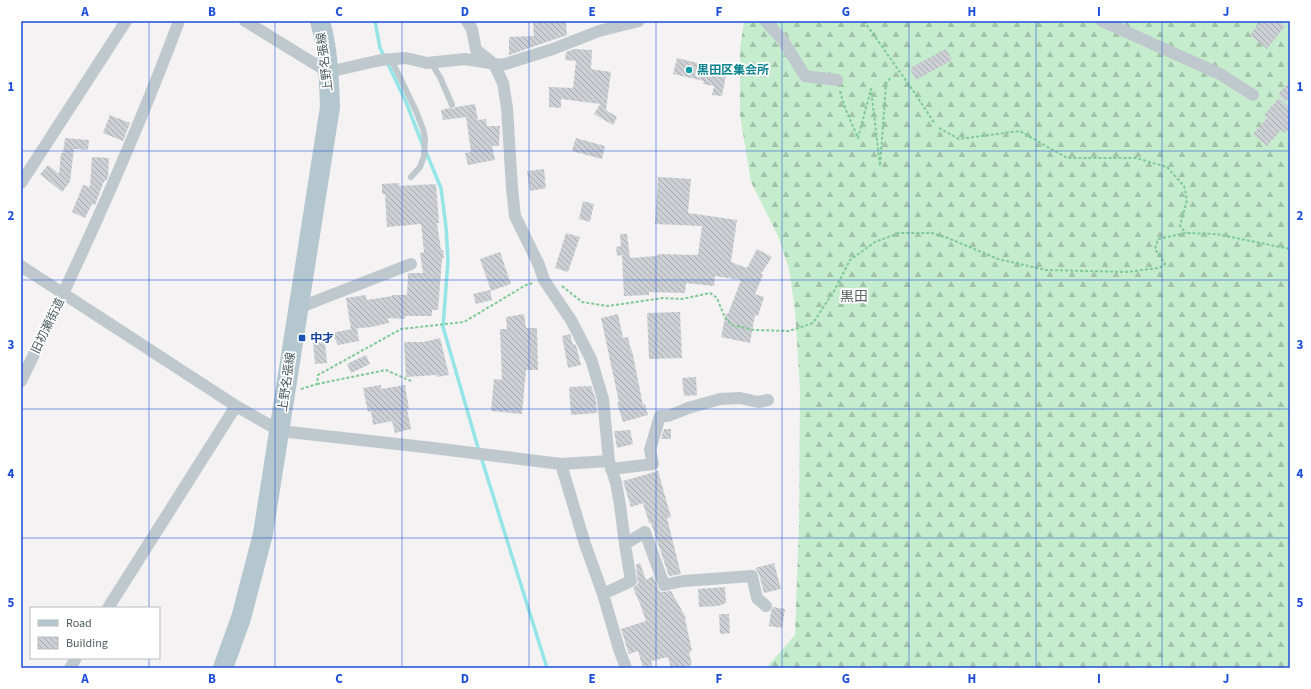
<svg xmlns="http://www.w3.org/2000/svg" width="1311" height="689" viewBox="0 0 1311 689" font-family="'Source Sans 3','Noto Sans JP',sans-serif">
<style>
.forest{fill:url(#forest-firs)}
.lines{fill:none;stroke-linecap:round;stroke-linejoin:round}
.stream{stroke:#95e5e7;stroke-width:3.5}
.building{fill:url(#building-back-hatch)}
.path{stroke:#7fc996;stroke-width:2;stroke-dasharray:3 2;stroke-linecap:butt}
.service{stroke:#bfc9cd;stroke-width:6}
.minor{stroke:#bfc9cd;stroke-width:12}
.primary{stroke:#b4c6ce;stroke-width:20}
.grid{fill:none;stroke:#1d4ed8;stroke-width:1;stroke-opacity:0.55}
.culture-dot{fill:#0f9aa8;stroke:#fff;stroke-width:1.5}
.transit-dot{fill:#1a4fb4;stroke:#fff;stroke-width:1.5}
.labels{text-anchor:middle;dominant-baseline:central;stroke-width:3.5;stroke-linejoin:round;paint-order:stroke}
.street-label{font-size:12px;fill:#4b595e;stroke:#fff}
.culture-label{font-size:12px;font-weight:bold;fill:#0d838f;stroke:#fff;text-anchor:start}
.transit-label{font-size:12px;font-weight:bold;fill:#164399;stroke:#fff;text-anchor:start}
.quarter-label{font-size:14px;fill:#5f6466;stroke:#fff}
.neatline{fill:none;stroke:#1d4ed8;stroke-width:1.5}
.grid-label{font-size:13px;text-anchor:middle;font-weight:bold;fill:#1d4ed8}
</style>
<defs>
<pattern id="forest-firs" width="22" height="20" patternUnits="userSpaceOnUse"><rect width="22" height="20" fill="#c5edcd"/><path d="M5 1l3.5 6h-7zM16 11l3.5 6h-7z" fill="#a2c3aa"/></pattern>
<pattern id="building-back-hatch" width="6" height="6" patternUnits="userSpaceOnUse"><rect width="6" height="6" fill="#ccd0d4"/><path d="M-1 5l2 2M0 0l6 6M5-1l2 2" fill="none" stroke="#a8acaf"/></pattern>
</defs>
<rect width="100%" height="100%" fill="#f4f2f2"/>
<path class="forest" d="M744,21H1290V668H766L795,635L799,525L800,389L795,310L789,269L778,236L751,182L740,115V49Z"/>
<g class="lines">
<path class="stream" d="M375,21L380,48L384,56
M387,62L406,102L423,146
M426,152L441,188L446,227L448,260L443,327L479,451
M481,457L547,668"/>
</g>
<path class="building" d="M552,21H566L567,35L509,55V37L534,36L533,23Z
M1261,21H1278L1285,26L1267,49L1250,35Z
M574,49L592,50L591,69L611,72L606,110L617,117L613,125L594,114L600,104L561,99V108L549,107V87L573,88L576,61L565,60L566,52Z
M946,49L952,60L916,80L910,68Z
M677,58L727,70L722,96L712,95L714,86L703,84L704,81L673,74Z
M1290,81V97L1285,102L1278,94Z
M1279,98L1290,108V128L1285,133L1281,130L1267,146L1253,134L1267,118L1264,115Z
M475,104L478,120L486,119L487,126H500L499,146H492L495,160L468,165L465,153L471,152L466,117L443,120L441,110L449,108L453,109L456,107Z
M110,115L130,123L123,141L103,133Z
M65,138L89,140L88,150L74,149L70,182L62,192L40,174L48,165L59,174L61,153H63Z
M576,138L605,146L602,159L572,151Z
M92,157L109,158L108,177L106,181H104L95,205L92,204L85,218L72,212L83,185L90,187Z
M544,169L546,188L530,191L527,171Z
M658,177L691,179L688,213L737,220L731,262L747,268L757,249L772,257L761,274L763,275L755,294L764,297L758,316L755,315L750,343L721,337L726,313L728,314L741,280L715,276L714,286L686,283L685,293L649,292V295L624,296L622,255L617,256L616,247L621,246L620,234H627L630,258L657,256L658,254L698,255L702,226L655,224Z
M399,183V186L436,184L439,223H437L441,250H443L444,258L442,259L438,310H432V316H405V319L388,318L389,323L371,327L351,329L346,298L366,295L367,300L392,296V295H407L408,273H423L420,253L424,252L421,224L387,227L385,194H382V184Z
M583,201L594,204L590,222L579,219Z
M566,233L580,237L568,272L555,268Z
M500,252L511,284L491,291L480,259Z
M490,290L492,300L476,304L473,294Z
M680,312L682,358L649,359L647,313Z
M524,314L526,328H537L538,370H526L522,414L491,411L494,379L502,380L500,329H507L506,317Z
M618,314L623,338L628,337L631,350H632L643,405L645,404L648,415L623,422L617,403L619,402L601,318Z
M357,328L359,341L338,345L332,333Z
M570,334L573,345L575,344L577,349L581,365L568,368L562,336Z
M440,338L449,375L437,377V375L406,377L404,342H423Z
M325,342L327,363L315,364L313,343Z
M366,355L370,364L351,373L347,364Z
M696,377L697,395L684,396L682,378Z
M381,385V389L405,385L409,409H407L411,429L395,433L392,421L373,425L371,411L368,412L363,388Z
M591,386L596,400L597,413L571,415L569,387Z
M664,429H671V439H661Z
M630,430L633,444L617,448L614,431Z
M658,471L671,517L667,518L681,574L669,576L651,523H649L643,503L631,507L623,481Z
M640,563L646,580L653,576L659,591L662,592L671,591L686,618L685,619L692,651L689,652L692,665L682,668H671L668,657L651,661L653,668H643L638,651L629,654L621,629L646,621L640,604L633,588L638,584L636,565Z
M774,563L781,589L764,593L759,574L755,568Z
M725,587L726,603L718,606L699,607L698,589Z
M773,607L785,609L782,628L769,626L771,611Z
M719,614H729L730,633L720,634Z"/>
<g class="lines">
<path class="path" d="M864,21L914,92L935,124
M840,91L845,108L858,138L871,89L880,166L886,84L891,77
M939,128L959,139L1020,131L1067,158H1136L1167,167L1184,186L1187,200L1180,226L1186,233
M562,286L582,302L608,306L663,298L682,299L710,293L717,298L725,318L732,325L754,330L789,331L813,323L834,291L850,260L875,242L899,233H932L948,238L998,259L1046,270L1127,272L1158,268L1163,266L1165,264L1155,249L1158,239L1186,233L1216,234L1290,249
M317,384L386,370L411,381
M301,389L317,384L318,375L401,329L464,322L526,285L533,283"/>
<path class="service" d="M391,59L416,111L423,129L425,139L424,156L420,167L411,177
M431,63L440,77L452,105"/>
<path class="minor" d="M245,21L328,72L381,60L406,58L427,63L465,59L502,65L553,49L599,31L639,21
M467,21L472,29L476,50L494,64L503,83L507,108L512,188L515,216L539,265L544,280L571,320L591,359L603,399L609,461L616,483L620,505L625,544L631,581L603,594
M765,21L782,39L805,76L837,80
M1102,21L1220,74L1253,95
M21,183L126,21
M21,266L236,406L280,431L433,448L561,464L609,461
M298,308L411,264
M21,381C79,263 133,144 179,21
M561,464L585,544L603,594L619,649L626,668
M611,469L653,464L650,450L660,416H668L681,411L688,408L720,399L740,398L758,402L768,400
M625,544L645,532L664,585L683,581L752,576L757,598L766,606
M108,608L236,406
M70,668L76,658"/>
<path class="primary" d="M223,668L241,618L263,534L330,107C329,78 328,49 320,21"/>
</g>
<path class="grid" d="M149,21V608M275,21V668M402,21V668M529,21V668M656,21V668M782,21V668M909,21V668M1036,21V668M1162,21V668M21,151H1290M21,280H1290M21,409H1290M21,538H1290M149,658V668"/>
<circle class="culture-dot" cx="689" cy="70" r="4"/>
<rect class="transit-dot" x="298" y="334" width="8" height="8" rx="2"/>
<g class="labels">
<g class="street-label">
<text transform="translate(325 62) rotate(-97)">上野名張線</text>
<text transform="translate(48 326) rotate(-64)">旧初瀬街道</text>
<text transform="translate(287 382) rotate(-82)">上野名張線</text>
</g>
<g class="culture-label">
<text x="697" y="70">黒田区集会所</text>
</g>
<g class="transit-label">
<text x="310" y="338">中才</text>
</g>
<g class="quarter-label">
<text x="854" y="297">黒田</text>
</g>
</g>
<rect width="1311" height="689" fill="none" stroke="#ffffff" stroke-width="44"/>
<rect x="30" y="607" width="130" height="52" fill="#ffffff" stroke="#b7bdbf"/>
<rect x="38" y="620" width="20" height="6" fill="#b4c6ce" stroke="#b7bdbf"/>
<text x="66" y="627" font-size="12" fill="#4b595e">Road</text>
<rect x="38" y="637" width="20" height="12" fill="url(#building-back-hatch)" stroke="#b7bdbf"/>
<text x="66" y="647" font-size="12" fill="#4b595e">Building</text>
<rect x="22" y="22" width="1267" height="645" class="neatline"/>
<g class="grid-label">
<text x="85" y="16">A</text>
<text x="212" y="16">B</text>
<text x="339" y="16">C</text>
<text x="465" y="16">D</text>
<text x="592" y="16">E</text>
<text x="719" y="16">F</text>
<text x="846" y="16">G</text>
<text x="972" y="16">H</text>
<text x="1099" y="16">I</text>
<text x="1226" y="16">J</text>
<text x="11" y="91">1</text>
<text x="1300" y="91">1</text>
<text x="11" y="220">2</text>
<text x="1300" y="220">2</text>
<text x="11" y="349">3</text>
<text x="1300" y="349">3</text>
<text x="11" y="478">4</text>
<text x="1300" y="478">4</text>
<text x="11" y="607">5</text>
<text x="1300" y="607">5</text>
<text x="85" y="683">A</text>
<text x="212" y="683">B</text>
<text x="339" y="683">C</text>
<text x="465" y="683">D</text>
<text x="592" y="683">E</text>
<text x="719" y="683">F</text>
<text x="846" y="683">G</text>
<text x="972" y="683">H</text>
<text x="1099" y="683">I</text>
<text x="1226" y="683">J</text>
</g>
</svg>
